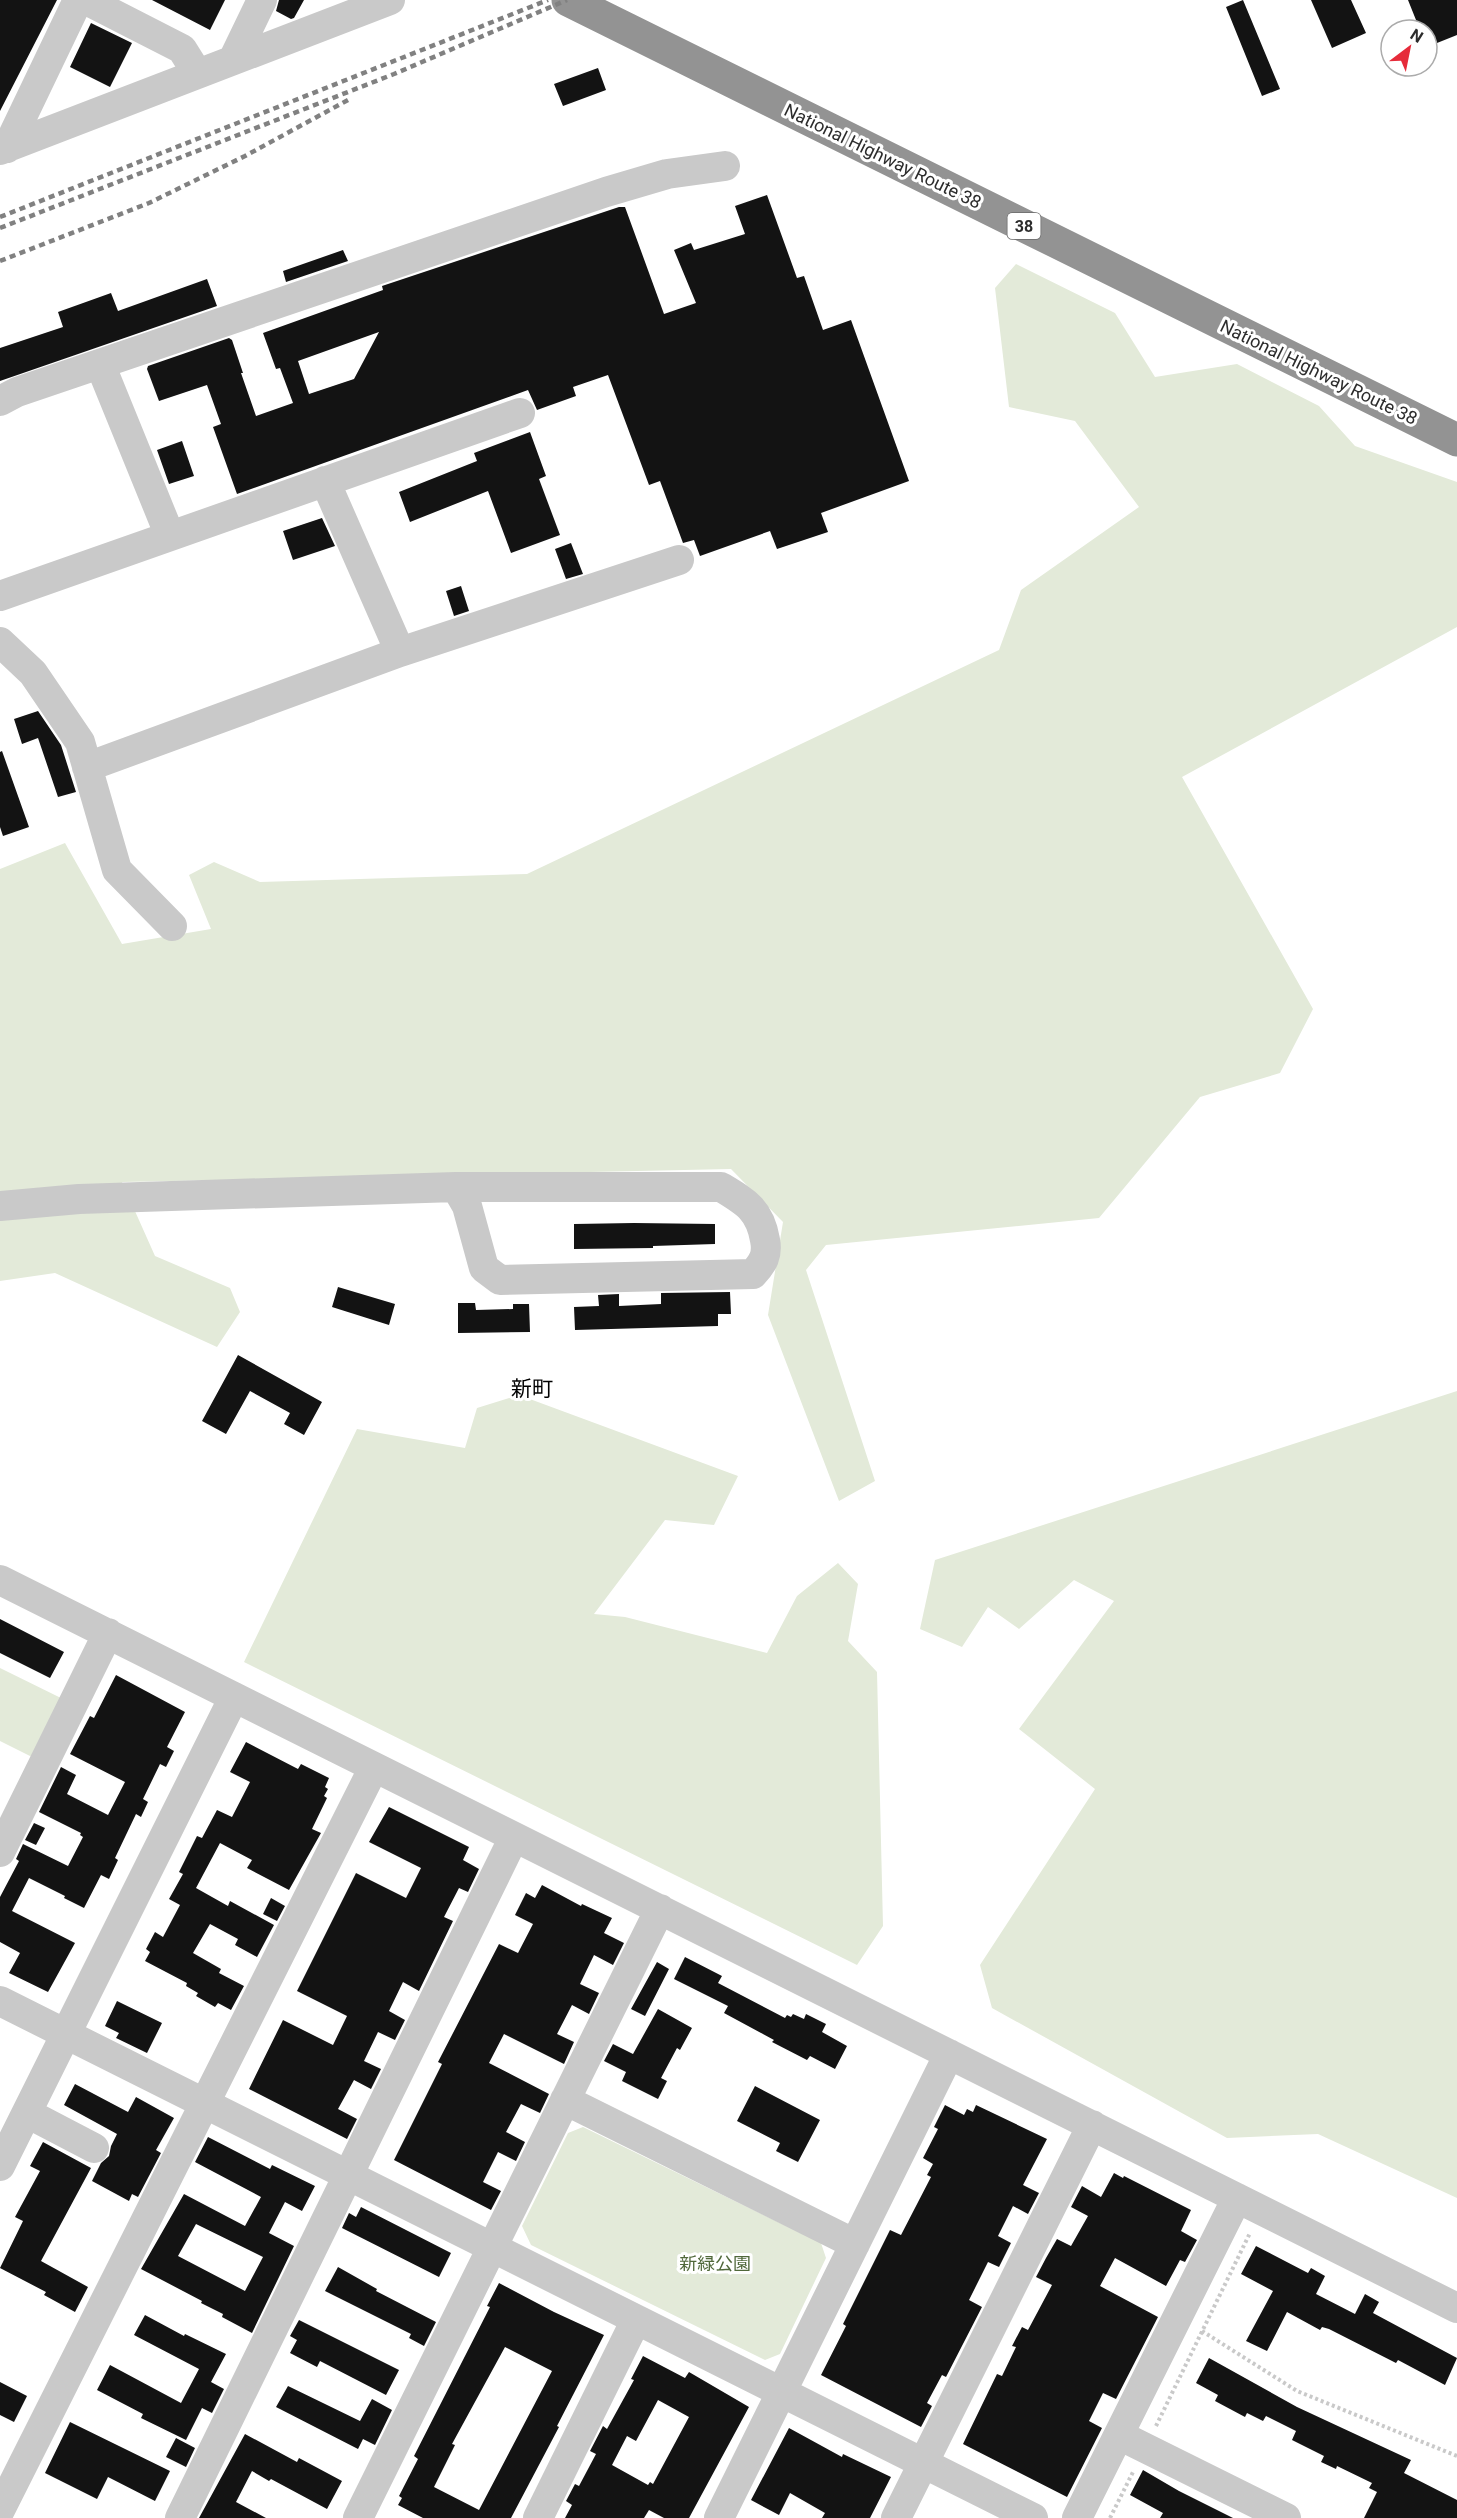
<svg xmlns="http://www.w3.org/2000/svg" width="1457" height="2518" viewBox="0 0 1457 2518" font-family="Roboto,'Noto Sans JP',sans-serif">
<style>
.green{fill:#e3ead9}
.building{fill:#131313;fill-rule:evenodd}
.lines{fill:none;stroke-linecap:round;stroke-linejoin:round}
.path{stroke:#c9c9c9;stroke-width:4;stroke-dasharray:3 3;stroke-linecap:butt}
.minor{stroke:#c9c9c9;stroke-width:30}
.highway{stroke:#939393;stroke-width:33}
.rail{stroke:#818181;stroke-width:4.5;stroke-dasharray:6 4.5;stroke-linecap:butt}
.labels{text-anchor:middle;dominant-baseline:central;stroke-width:6;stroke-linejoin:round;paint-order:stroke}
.shield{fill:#fff;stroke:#6b6b6b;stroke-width:1.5}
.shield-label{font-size:16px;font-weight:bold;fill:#2c2c2c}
.street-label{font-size:18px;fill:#2c2c2c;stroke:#fff}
.park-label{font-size:18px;fill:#50683a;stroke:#fff}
.quarter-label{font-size:21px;fill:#000;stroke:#fff}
</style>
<rect width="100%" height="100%" fill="#fff"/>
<path class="green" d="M1016,264L1115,313L1155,377L1237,364L1319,406L1355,446L1457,482V627L1182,777L1313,1009L1280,1073L1200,1097L1099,1218L826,1245L806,1270L875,1481L839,1501L768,1315L783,1222L731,1169L122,1182L155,1256L230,1288L240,1312L217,1347L55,1273L0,1281V869L65,843L122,944L211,929L189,875L214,862L260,882L527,874L999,650L1021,590L1139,507L1075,421L1009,407L995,288Z
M1457,1391V2198L1318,2134L1227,2138L992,2008L980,1965L1095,1789L1019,1729L1114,1601L1074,1580L1019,1629L988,1607L962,1647L920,1629L935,1560Z
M519,1395L738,1476L714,1525L665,1520L594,1614L625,1617L767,1653L797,1596L838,1563L858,1584L848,1641L877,1672L883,1926L857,1965L244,1662L357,1429L465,1448L477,1408Z
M0,1668L65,1700L36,1759L0,1741Z
M583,2127L821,2243L826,2258L780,2354L765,2360L531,2245L522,2226L568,2133Z"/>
<path class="building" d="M0,0H57L0,111Z
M152,0H225L210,30Z
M279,0H304L294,18L291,19L276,11Z
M1243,0L1280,89L1262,96L1226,7Z
M1311,0H1351L1366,33L1332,48Z
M1408,0H1457V35L1427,47V30H1420Z
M91,23L132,43L110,87L70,67Z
M598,68L606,90L563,106L554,84Z
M767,195L797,278L804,276L823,330L851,320L909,481L821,513L828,532L777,549L770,531L700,556L694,540L683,543L660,481L649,485L608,375L573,387L576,396L537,410L528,390L237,494L213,427L221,424L207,385L159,401L147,369L148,366L229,338L232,340L243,373H241L256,416L293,403L280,368L276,369L263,333L383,290L382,286L619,207H625L664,314L696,303L674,250L691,243L694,250L745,234L735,206ZM379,332L354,379L309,394L298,361Z
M343,250L348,261L286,282L283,271Z
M207,279L217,306L0,381V348L63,327L58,312L111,293L118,311Z
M530,432L546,476L539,479L560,535L511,553L488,491L410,522L399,492L477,461L474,453Z
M182,441L194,476L169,484L157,450Z
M322,518L335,546L293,560L283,531Z
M571,543L583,574L566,579L555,549Z
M461,586L469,611L454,616L446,591Z
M38,711L61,745L76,792L58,797L38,738L22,744L14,719Z
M2,751L29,827L3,836L0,827V752Z
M634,1223L715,1224V1244L653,1246V1248L574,1249V1224Z
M338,1287L395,1304L389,1325L332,1307Z
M730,1292L731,1314H718V1326L575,1330L574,1307L599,1306L598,1295L619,1294V1306L661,1304V1293Z
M458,1303H475L476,1310L513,1309V1304H529L530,1332L458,1333Z
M238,1355L322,1402L304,1435L284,1424L290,1413L250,1391L226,1434L202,1421Z
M0,1619L64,1652L50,1678L0,1653Z
M116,1675L185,1712L167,1747L174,1751L166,1767L160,1764L143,1799L148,1802L141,1817L136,1814L115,1858L118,1860L109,1879L101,1875L84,1908L64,1898L65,1896L29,1878L12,1911L75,1943L48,1992L9,1973L20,1953L0,1942V1897L19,1861L16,1859L23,1844L68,1866L83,1837L80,1835L81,1833L39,1812L61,1767L76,1775L67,1794L108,1815L125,1782L70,1754L90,1716L94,1718Z
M246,1742L298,1769L301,1764L329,1778L325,1787L328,1789L324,1796L327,1798L312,1829L321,1833L289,1890L247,1868L252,1860L220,1843L196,1888L228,1906L230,1901L274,1925L257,1957L235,1945L238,1939L210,1924L193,1953L221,1969L219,1973L244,1986L231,2010L218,2003L215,2007L196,1996L198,1993L186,1986L187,1983L145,1961L150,1952L146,1949L155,1932L163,1937L180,1905L169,1899L183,1874L179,1872L197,1836L202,1838L217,1810L232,1817L250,1782L230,1772Z
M389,1807L469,1847L463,1860L479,1869L468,1892L459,1888L444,1917L453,1921L419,1991L403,1982L389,2011L405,2020L395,2040L378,2032L364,2061L381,2069L371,2089L354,2080L338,2109L357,2119L347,2139L249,2089L283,2020L333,2045L347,2016L297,1991L356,1873L406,1898L421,1868L369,1842Z
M34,1823L45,1828L36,1845L25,1840Z
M542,1885L581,1906L582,1904L612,1918L604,1933L624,1943L613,1965L594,1955L580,1984L599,1993L589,2014L572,2005L557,2034L574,2042L564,2064L504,2034L489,2063L549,2094L540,2113L521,2104L506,2132L525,2142L516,2161L498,2152L483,2182L501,2191L491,2210L394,2160L442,2064L438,2062L499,1944L518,1953L533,1924L515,1915L526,1893L535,1898Z
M271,1898L285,1906L277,1921L263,1914Z
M685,1957L722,1976L718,1983L785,2018L787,2015L791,2017L793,2014L804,2019L806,2014L826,2024L822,2032L847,2046L835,2069L810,2056L807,2060L772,2042L774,2040L724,2013L728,2006L674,1979Z
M657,1962L669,1969L645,2016L631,2009Z
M117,2001L162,2023L147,2053L116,2038L119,2033L105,2026Z
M658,2009L692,2028L680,2050L677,2048L661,2078L667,2081L658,2099L622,2081L626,2072L604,2061L613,2044L633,2054Z
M75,2084L128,2112L136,2097L174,2118L156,2150L161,2153L138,2197L132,2194L129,2201L92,2181L101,2163L109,2156L111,2146L117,2134L64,2105Z
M755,2086L820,2120L798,2162L776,2151L780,2143L737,2121Z
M945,2105L964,2115L967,2109L973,2112L976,2105L1047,2139L1023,2185L1039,2193L1028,2214L1013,2206L998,2236L1011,2243L999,2267L988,2262L969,2300L982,2307L946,2377L942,2375L927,2403L932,2406L921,2427L821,2375L846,2326L843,2324L890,2230L901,2235L931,2177L927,2175L933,2164L923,2158L938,2129L934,2127Z
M208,2137L270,2169L272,2165L315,2186L302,2211L285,2202L269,2233L294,2246L252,2333L222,2317L223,2314L201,2303L202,2301L141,2269L184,2194L245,2226L261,2197L195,2162ZM196,2224L263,2257L245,2291L178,2256Z
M43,2142L91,2168L41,2261L88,2287L75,2312L44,2295L46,2292L0,2268L23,2221L15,2217L40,2171L30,2166Z
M1114,2173L1123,2178L1124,2176L1191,2210L1181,2231L1197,2240L1185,2262L1180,2260L1166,2286L1115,2258L1100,2286L1158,2317L1116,2399L1103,2393L1089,2421L1102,2428L1067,2497L963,2444L997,2374L1002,2376L1016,2347L1012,2346L1022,2327L1028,2330L1052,2285L1036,2277L1046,2258L1057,2239L1071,2246L1088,2216L1071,2207L1082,2186L1101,2197Z
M361,2207L451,2253L439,2277L342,2228L349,2213L356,2217Z
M1256,2246L1308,2273L1311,2268L1325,2276L1316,2294L1355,2314L1365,2294L1379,2302L1373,2313L1457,2358L1445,2385L1398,2360L1396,2363L1329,2329L1322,2327L1320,2330L1287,2312L1267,2351L1246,2341L1273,2291L1241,2274Z
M338,2267L377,2289L376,2291L436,2322L424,2346L409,2338L411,2334L325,2291Z
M499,2283L554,2312L604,2335L557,2426L559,2427L511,2518H423L398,2505L402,2498L399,2496L418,2459L414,2456L490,2307L487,2306ZM505,2347L552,2371L479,2510L434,2487L455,2445L452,2444Z
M145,2315L184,2336L185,2334L226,2354L211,2382L224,2389L212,2413L202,2408L186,2440L141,2418L143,2414L97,2390L110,2365L181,2403L199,2369L134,2335Z
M299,2320L399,2370L386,2395L320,2361L317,2367L290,2353L297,2340L290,2336Z
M643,2356L685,2378L689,2372L749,2407L689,2518H664L649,2510L644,2518H565L572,2505L566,2501L575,2484L579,2486L596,2454L590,2451L603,2426L607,2429L634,2380L631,2379ZM658,2400L689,2417L653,2484L650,2482L648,2485L612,2465L627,2436L636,2441Z
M1209,2358L1297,2407L1411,2460L1404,2473L1457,2500V2518H1364L1377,2492L1369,2488L1372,2483L1337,2466L1336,2469L1321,2462L1324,2456L1292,2440L1296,2431L1266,2416L1263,2421L1247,2413L1245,2417L1215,2401L1218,2395L1196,2383Z
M0,2382L27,2396L14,2422L0,2415Z
M288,2386L360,2421L372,2399L392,2410L375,2445L363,2439L358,2449L276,2407Z
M70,2422L170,2471L155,2501L108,2477L97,2499L45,2473Z
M789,2428L842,2457L843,2454L891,2477L870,2518H822L825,2513L790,2493L779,2515L751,2500Z
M245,2434L297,2462L299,2458L342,2481L327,2509L271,2479L269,2481L252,2471L236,2502L266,2518H199Z
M176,2438L195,2448L186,2467L166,2457Z
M1143,2470L1179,2491L1233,2518H1160L1163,2513L1130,2495Z"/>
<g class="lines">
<path class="path" d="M1202,2331L1297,2391L1457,2456
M1156,2426L1250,2233
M1110,2518L1134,2470"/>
<path class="minor" d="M86,0L182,49L197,73
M234,58L262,0
M7,148L78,0
M0,150L390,0
M100,364L170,536
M0,401L17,392L606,192L667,174L725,166
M325,481L400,652
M0,596L520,413
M0,642L33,673L80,742L117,870L172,926
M87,767L400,652L679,560
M0,1206L79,1199L456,1187H721C746,1202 760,1210 765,1240C768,1255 763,1263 753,1274L500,1280L484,1268L467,1206L456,1187
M0,1580L1457,2308
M0,1852L108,1633
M0,2001L1033,2518
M565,2100L855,2244
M27,2113L94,2148
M0,2166L234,1697
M1119,2435L1286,2518
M0,2510L374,1767
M180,2518L514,1837
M358,2518L660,1909
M538,2518L636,2320
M719,2518L949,2054
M896,2518L1092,2125
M1077,2518L1237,2198"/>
<path class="highway" d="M568,0L1457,440"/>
<path class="rail" d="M0,217L548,0
M0,228L394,74L567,0
M0,261L149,203L245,156L348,100"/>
</g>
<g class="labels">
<rect class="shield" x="1007.5" y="213" width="33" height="26" rx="4.5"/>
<g class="shield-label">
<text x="1024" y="226">38</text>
</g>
<g class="street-label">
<text transform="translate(883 156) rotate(26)">National Highway Route 38</text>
<text transform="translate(1319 372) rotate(26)">National Highway Route 38</text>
</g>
<g class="park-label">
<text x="715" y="2263">新緑公園</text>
</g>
<g class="quarter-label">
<text x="532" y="1389">新町</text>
</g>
</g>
<g transform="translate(1409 48) rotate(32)"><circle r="28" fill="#ffffff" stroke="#ababab" stroke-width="1.5"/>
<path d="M0-4.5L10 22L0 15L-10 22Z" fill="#e62b3a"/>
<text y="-9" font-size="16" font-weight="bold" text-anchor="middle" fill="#2c2c2c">N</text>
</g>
</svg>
